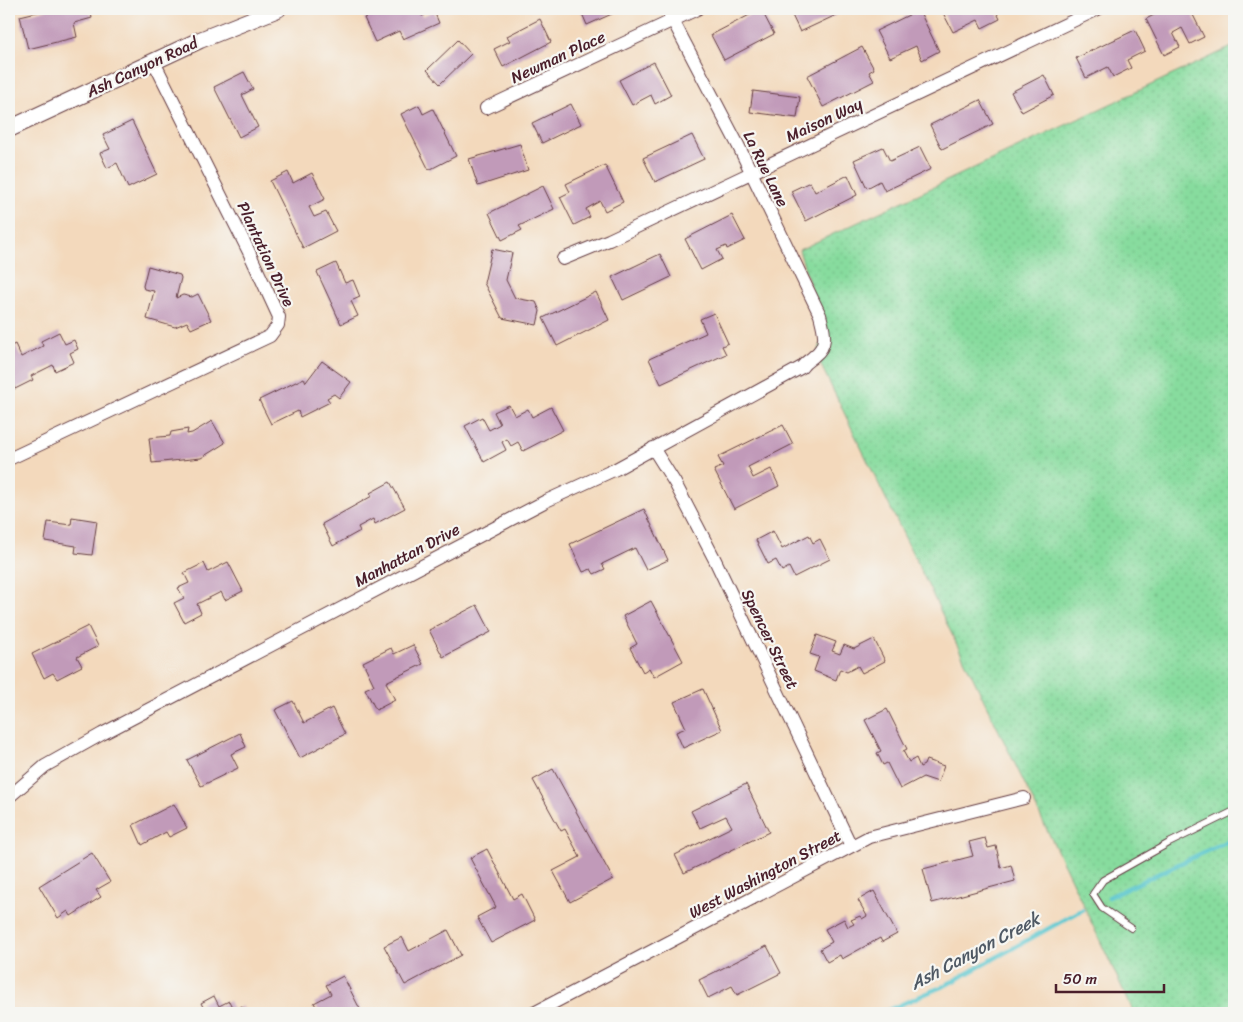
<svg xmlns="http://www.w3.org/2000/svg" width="1243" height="1022" viewBox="0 0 1243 1022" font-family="Sriracha,sans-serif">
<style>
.grass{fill:url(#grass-dots);stroke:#687e64}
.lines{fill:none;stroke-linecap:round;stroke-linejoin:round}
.stream{stroke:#58c6ce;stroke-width:4.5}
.building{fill:#c19ab9}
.service-casing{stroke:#633b41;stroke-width:8}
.minor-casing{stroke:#633b41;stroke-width:14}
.tertiary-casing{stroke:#633b41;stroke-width:18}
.service{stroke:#fff;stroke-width:6}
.minor{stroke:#fff;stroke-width:12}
.tertiary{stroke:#fff;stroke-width:16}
.labels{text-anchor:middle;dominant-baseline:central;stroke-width:4.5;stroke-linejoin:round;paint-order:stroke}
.street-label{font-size:16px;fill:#4a1f2b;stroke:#f6f6f2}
.water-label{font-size:18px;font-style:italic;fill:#4f5964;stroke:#f6f6f2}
</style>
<defs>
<pattern id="grass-dots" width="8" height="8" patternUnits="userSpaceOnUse" patternTransform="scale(1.25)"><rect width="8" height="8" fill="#87dc9e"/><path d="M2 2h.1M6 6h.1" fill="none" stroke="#76bc88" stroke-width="1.8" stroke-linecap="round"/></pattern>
</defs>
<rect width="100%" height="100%" fill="#f6f6f2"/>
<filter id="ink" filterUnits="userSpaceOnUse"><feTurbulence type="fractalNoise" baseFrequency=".02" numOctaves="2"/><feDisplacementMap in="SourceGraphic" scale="10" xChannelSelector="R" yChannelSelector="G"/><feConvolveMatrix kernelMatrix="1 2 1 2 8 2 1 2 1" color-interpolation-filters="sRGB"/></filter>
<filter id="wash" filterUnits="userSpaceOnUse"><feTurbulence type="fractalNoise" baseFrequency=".0096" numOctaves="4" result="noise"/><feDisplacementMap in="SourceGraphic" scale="20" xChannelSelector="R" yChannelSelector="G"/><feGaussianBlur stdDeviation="1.12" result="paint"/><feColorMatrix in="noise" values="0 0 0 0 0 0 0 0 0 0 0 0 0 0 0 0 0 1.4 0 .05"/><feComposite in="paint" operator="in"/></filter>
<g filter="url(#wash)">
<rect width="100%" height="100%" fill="#f3d9bc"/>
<path class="grass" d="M1234,46V1013H1134L1070,877L816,355L825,335L799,250Z"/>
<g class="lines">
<path class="stream" d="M1109,897L1234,838
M881,1013L946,985L1082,910"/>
</g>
<g id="blocks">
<path class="building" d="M49,9H90L92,18L74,23L77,37L28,49L20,16Z
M383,9H419L422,16L434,11L439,23L403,39L399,31L375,42L364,18Z
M580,9H623L587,25Z
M761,9L774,34L724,60L711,35Z
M795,9H849L800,32L790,11Z
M941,9H995L1000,19L982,28L978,20L953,32Z
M1166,9H1190L1204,37L1190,44L1182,28L1173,33L1180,47L1164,55L1146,19Z
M919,10L939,51L922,60L916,46L890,58L876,31Z
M540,19L551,42L503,67L494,49L510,41L507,36Z
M1135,30L1145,51L1127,60L1131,68L1113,77L1108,67L1086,78L1076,58Z
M458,40L471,54L440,84L427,70Z
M862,47L874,69L869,72L874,81L823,107L807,76Z
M654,62L671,95L655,104L651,95L632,105L619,80Z
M244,72L253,89L242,95L258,127L239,137L214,87Z
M1044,75L1054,95L1022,112L1011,92Z
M753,91L800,97L797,118L750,112Z
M980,100L993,124L942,149L930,125Z
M571,104L581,124L542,143L532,123Z
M419,105L423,114L433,109L456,156L429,170L401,114Z
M132,121L157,174L128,188L117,163L107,168L100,153L110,149L103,135Z
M692,135L704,159L655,182L643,158Z
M520,144L528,170L478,186L469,159Z
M883,147L890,161L920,147L931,169L885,191L880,181L867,188L854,160Z
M605,165L623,202L605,211L600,201L586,209L590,217L574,225L560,197L570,192L566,184Z
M288,172L293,183L312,173L325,199L309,207L314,217L326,212L336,231L303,248L270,181Z
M848,175L857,195L806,221L791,191L810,182L815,192Z
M543,186L554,209L519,226L522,230L502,240L489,213Z
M732,215L745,240L727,249L726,246L717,250L722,259L701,270L685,239Z
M492,249L512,253L506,280L515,298L536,302L540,311L537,325L502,318L484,283Z
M660,254L671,277L623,300L612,277Z
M336,263L345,283L353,280L360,297L351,301L358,316L341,324L317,272Z
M148,266L180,275L181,278L176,298L183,295L192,297L198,294L211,320L191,329L187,322L175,327L147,319L154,291L144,289L143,286Z
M596,292L609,320L557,346L543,318Z
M714,313L728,343L722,346L726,354L661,384L649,359L706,333L700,319Z
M59,332L65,344L74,340L78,349L70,353L74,362L55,371L53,365L31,376L33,380L15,389L9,377V347L15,344L21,357L43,346L41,341Z
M322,361L351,382L339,398L334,394L327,398L330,402L300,417L298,411L271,424L259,400L304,378L306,382Z
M509,405L515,416L528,409L532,417L551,407L563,430L523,451L518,442L511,446L507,439L502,442L506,450L484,462L465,426L482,417L489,430L500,424L494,412Z
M212,421L225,443L201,458L152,463L149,438L170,436L171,432L188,429L187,434L192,433Z
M783,425L793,444L748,467L753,478L771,469L779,486L734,509L714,470L723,466L718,457Z
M390,482L405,508L375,524L373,519L358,527L360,531L333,546L322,524L372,496L370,493Z
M644,509L668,560L646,570L635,548L602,564L605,569L594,574L591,569L583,572L570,544Z
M72,517L97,521L92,555L75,553L76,546L45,541L48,522L71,525Z
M773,531L782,549L809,535L813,543L820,539L830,559L794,577L789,567L782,571L776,560L768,564L756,540Z
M228,562L243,591L225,600L221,592L197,604L201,613L184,622L174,603L184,598L178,588L189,583L184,573L204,563L208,572Z
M651,601L683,661L654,677L649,668L643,672L630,648L637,644L623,616Z
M477,605L491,632L443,657L429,630Z
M88,626L98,646L77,657L82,666L57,679L53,673L44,678L32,654Z
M817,635L836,642L832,651L840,654L844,645L854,649L874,639L885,661L862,673L858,666L847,672L840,669L836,680L814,671L819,657L810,654Z
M413,645L423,664L386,682L395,700L376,710L365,689L374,685L363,662L391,648L394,654Z
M703,689L722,730L683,748L676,732L686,728L674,702Z
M293,701L304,723L332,708L345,734L300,758L275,710Z
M887,709L907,749L903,751L909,762L916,758L920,767L924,765L926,760L944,766L938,782L923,777L900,789L887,763L883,765L877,753L881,751L865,720Z
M240,733L246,747L231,754L238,768L201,786L187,760Z
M553,769L613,879L570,902L553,871L580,857L565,829L561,831L533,780Z
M746,784L769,832L684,873L675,855L732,827L726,816L700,828L691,811Z
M174,804L187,828L169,837L166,832L142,845L133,825Z
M985,838L988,848L996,846L1001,868L1011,865L1015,881L932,903L923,869L973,856L969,842Z
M487,849L513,899L522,894L535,920L491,943L477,917L496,907L470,858Z
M92,853L110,882L96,890L101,897L71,916L68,911L58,918L39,886Z
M874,891L897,934L882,942L880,938L842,959L840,955L827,962L820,949L832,942L825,929L844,919L848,927L854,924L851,920L860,916L862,919L867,916L858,900Z
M448,930L461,955L405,985L384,946L402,937L409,951Z
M767,946L781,973L737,995L732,986L708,998L699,980Z
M343,976L361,1011L358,1013H320L314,1003L331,994L326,985Z
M214,996L219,1006L229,1001L234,1011L242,1006L246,1013H206L201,1003Z"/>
</g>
</g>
<g filter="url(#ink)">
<use href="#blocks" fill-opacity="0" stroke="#633b41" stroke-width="1"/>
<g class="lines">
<defs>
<path id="service" d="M1131,928L1102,908L1093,894L1103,880L1169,843L1234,811"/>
<path id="minor" d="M486,108L697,9
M563,259L609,240L1098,9
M653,448L675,483L715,560L851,846
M9,459L270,336L278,325L279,317L248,250L154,62
M9,797L45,766L102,734L546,501L616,469L802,367C805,362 810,360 814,356C829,345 824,331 820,315L738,145L667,9
M534,1013L869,837L1024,798"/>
<path id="tertiary" d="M9,129L200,40L278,9"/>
</defs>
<use href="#service" class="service-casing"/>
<use href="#minor" class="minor-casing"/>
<use href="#tertiary" class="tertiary-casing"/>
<use href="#service" class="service"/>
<use href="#minor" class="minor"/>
<use href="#tertiary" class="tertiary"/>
</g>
</g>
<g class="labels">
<g class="street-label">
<text transform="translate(558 57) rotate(-25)">Newman Place</text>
<text transform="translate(142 67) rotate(-25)">Ash Canyon Road</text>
<text transform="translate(824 120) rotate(-25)">Maison Way</text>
<text transform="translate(766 169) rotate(64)">La Rue Lane</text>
<text transform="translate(266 254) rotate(65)">Plantation Drive</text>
<text transform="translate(407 555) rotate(-28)">Manhattan Drive</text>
<text transform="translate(770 639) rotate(64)">Spencer Street</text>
<text transform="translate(765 874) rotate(-28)">West Washington Street</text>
</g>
<g class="water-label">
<text transform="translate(975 951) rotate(-28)">Ash Canyon Creek</text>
</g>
</g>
<rect width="1243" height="1022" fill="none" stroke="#f6f6f2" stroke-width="30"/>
<path d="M1056 984v8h108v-8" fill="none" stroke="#4a1f2b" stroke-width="2.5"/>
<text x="1063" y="984" font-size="15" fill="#4a1f2b" stroke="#f6f6f2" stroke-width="4" paint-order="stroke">50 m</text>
</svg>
